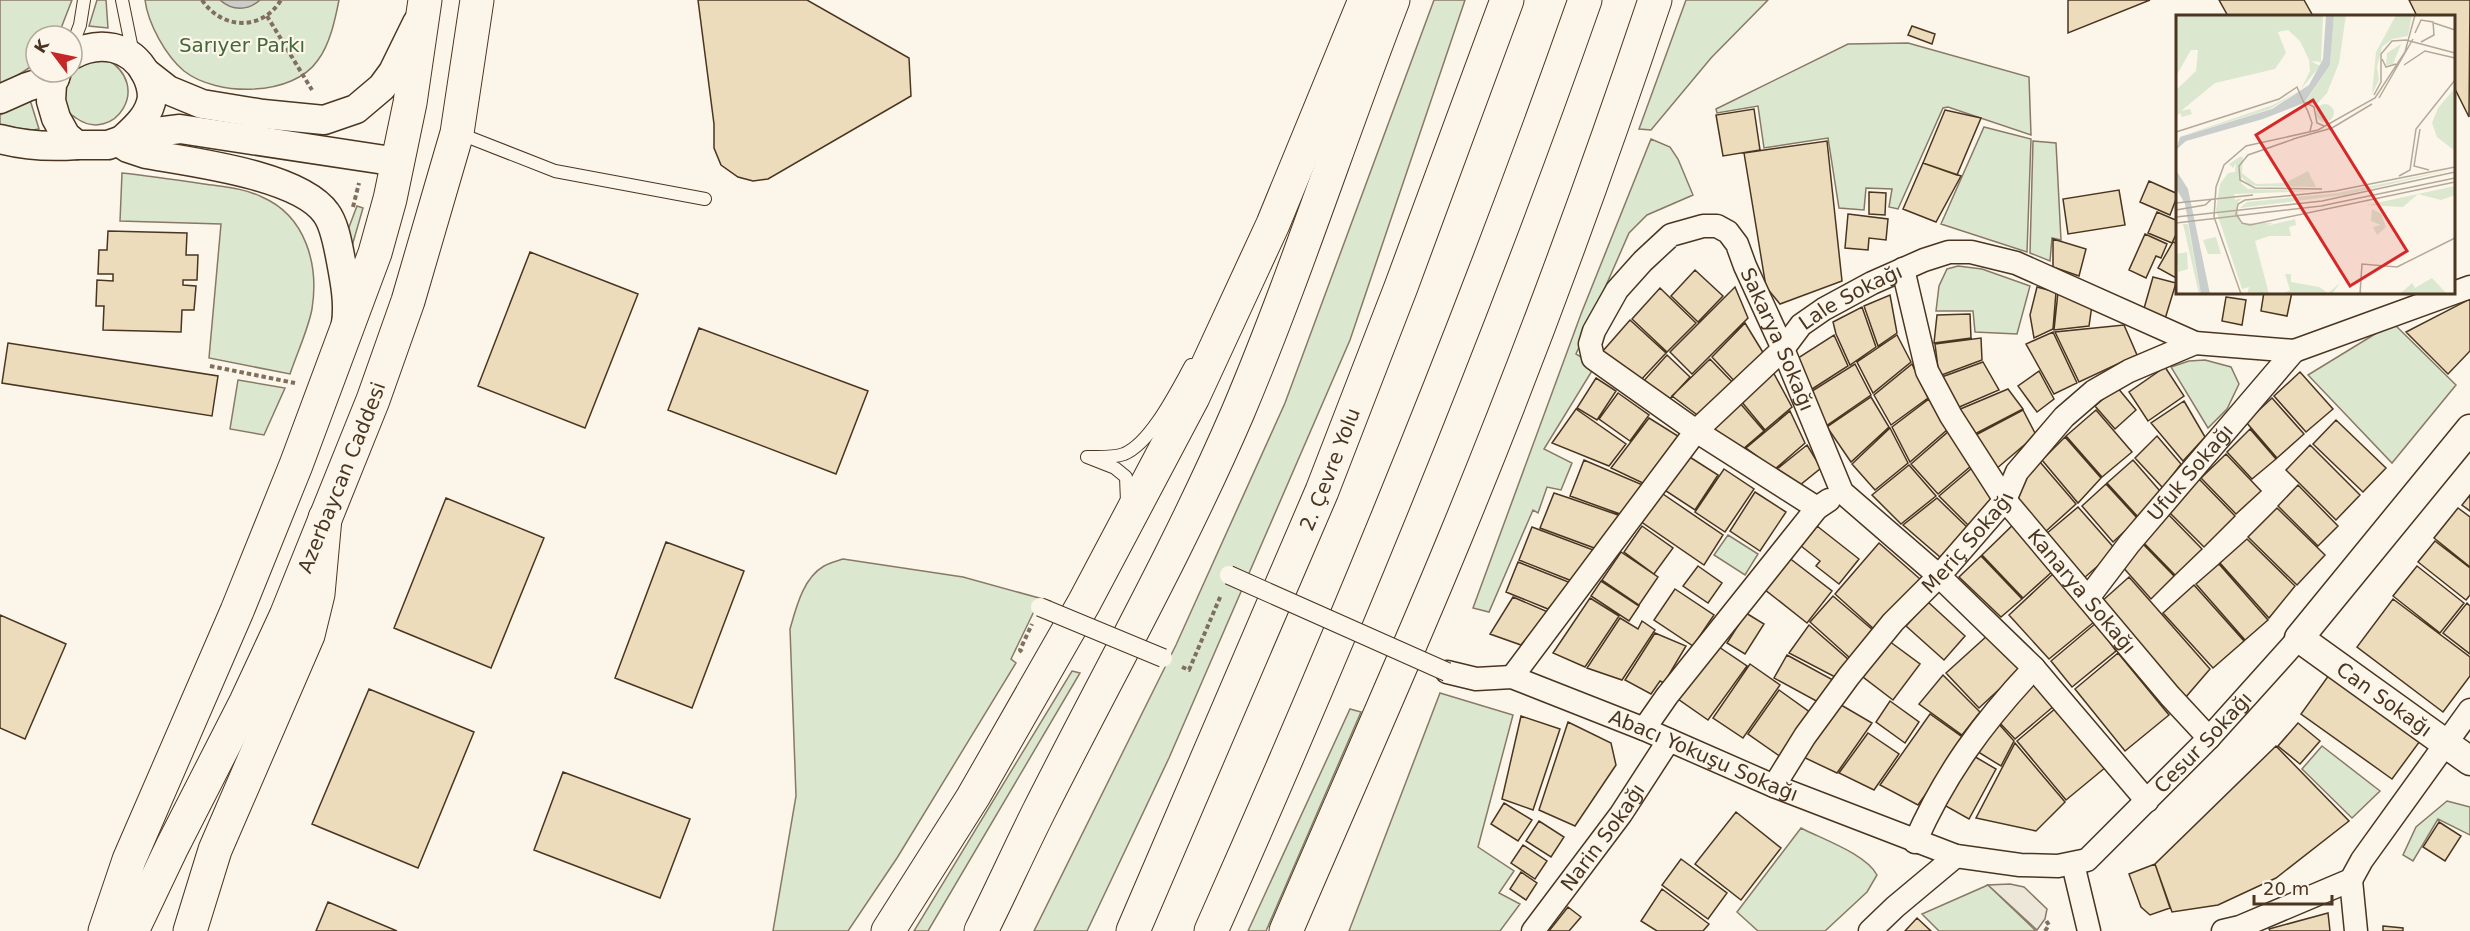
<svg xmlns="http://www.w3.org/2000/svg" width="2470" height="931" viewBox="0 0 2470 931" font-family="'DejaVu Sans',sans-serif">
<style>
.green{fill:#dce7d0;stroke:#887966;stroke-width:1.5}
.parking{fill:#ede7d9;stroke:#887966;stroke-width:1.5}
.water{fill:#c9cecd;stroke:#887966;stroke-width:1.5}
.building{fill:#ecdcbc;stroke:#4a3520;stroke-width:1.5}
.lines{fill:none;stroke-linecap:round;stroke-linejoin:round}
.service-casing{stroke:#4a3520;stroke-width:14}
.minor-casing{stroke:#4a3520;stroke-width:25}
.tertiary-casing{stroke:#4a3520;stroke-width:31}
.primary-casing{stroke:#4a3520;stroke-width:35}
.motorway-casing{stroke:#4a3520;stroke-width:35}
.path{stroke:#7f6f5c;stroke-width:4;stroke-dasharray:4.5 3;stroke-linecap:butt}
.service{stroke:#fbf6e9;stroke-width:12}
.minor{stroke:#fbf6e9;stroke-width:22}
.tertiary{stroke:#fbf6e9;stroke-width:28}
.primary{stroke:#fbf6e9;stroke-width:33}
.motorway{stroke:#fbf6e9;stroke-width:33}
.pedestrian-bridge-casing{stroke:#4a3520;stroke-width:20;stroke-linecap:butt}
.pedestrian-bridge{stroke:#fbf6e9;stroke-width:18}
.labels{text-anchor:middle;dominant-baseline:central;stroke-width:4.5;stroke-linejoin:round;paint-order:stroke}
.park-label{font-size:20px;fill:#436837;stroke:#fbf6e9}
.street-label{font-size:20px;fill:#4a3520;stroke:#fbf6e9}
.inset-road{fill:none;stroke:#b4a999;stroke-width:1.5}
.view{fill:#d62828;fill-opacity:0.15;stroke:#d62828;stroke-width:3}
.inset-edge{fill:none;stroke:#4a3520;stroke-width:3}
</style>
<rect width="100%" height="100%" fill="#fbf6e9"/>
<path class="green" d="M0,0H72L58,36H36L35,64L0,87Z
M97,0H106L108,28L89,26Z
M145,0H339C335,20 330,44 318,60C293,97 217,97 184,71C166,56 148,24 145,0Z
M1434,0H1465L1350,340L1169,758L1087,931H1034L1176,645L1285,403Z
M1686,0H1768L1711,58L1651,130L1639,129Z
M1908,43L2029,77L2031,135L1948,107L1943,108L1898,209L1889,207L1892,189L1866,188L1864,210L1839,208L1828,138L1764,148L1758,106L1717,113L1716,109L1848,44Z
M106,59C154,85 114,145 76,118C71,115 65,110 64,104C62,95 66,82 67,72H72V66Z
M27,100L31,103L39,129L33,130L0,126V115Z
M1984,127L2031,139L2027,252L1941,224Z
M1651,139L1670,147L1678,159L1693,195L1647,215L1629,233L1576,354L1595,366L1544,449L1572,463L1561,490L1547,487L1538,513L1533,510L1489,612L1473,608L1581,314Z
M2033,141L2056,143L2061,240L2052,238L2050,261L2030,253Z
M122,173C150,176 177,180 204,184C224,187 244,188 262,197C306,216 319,265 312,309C308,330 297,353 290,374L209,358L221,224L120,221Z
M357,206L363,208L348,260L343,243Z
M1958,266L1982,269L2030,286L2017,334L1975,332L1973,311H1936L1939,286L1947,269Z
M2393,323L2456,385L2392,463L2308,375Z
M2205,360L2231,367L2239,384L2227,409L2208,428L2171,367L2189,361Z
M238,380L285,388L264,435L230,429Z
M1728,535L1758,554L1745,575L1714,555Z
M843,559L963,577L1050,601L1047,605L1038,603L1011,659L1016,663L897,858L848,931H773L796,796L790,629C796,608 803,578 824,566C829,563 837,561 843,559Z
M1072,671L1080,673L928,931H914Z
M1440,693L1513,715L1478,847L1514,871L1499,893L1520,904L1500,931H1349Z
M1350,709L1361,712L1266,931H1248Z
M2322,746L2380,791L2352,818L2302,769Z
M2447,801L2470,807V835L2438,819L2413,861L2403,855L2416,827Z
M1801,828C1822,839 1866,854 1877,875L1867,892L1825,931H1758L1737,912Z
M1988,885L2036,931H1939L1922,914Z"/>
<path class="parking" d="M2010,884L2024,887L2047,909L2045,919L2037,930L1988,885Z"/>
<path class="water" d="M220,0H260C248,11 232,11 220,0Z"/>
<path class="building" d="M698,0H807L909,58L911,96L768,179L753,181L738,177L721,165L714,148V124Z
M2068,0H2150L2068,33Z
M2219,0H2304L2313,16H2228Z
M2409,0H2470L2469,117L2454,87V16H2417Z
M1912,26L1935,34L1932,44L1908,35Z
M1754,109L1760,150L1723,156L1716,115Z
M1945,110L1981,118L1957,175L1923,163Z
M1827,141L1842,281L1780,304L1766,287L1744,153Z
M1923,163L1961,176L1936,222L1903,209Z
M2149,181L2178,194L2170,215L2140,202Z
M2119,190L2125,225L2068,234L2063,199Z
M1869,192L1886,193L1885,215L1869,214Z
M2157,212L2178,221V230L2172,243L2148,233Z
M1848,214L1888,219L1886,240L1869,238L1868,250L1845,248Z
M108,231L187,233L186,255H198L197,280H183V285L196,286L194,310H182L181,332L103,330L104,306H96L97,280L113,281V274H98L99,250H107Z
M2145,234L2167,244L2161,258L2156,256L2146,278L2129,270Z
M2053,239L2086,249L2079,276L2053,267Z
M2173,242L2178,244V279L2158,268Z
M530,252L638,294L585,428L478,386Z
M1695,270L1723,296L1698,322L1671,296Z
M2153,277L2176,283L2165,319L2143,312Z
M1735,287L1748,318L1692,374L1670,352Z
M2037,287L2056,292L2053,329L2034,338L2030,315Z
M1660,288L1696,323L1667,352L1632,319Z
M2058,292L2092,305L2089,326L2054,330Z
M2264,292H2292L2287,316L2261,311Z
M1890,295L1897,333L1878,346L1864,306Z
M2226,297L2246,300L2242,325L2222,321Z
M2470,299V351L2448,374L2406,332Z
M1862,307L1876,347L1850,365L1836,334L1833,322Z
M1970,314L1971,338L1934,343L1937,315Z
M1630,320L1666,353L1638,383L1602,352Z
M1745,323L1767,359L1739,386L1712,357Z
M2124,325L2137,355L2079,382L2055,332Z
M699,328L868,391L836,474L668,410Z
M2053,332L2077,383L2054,394L2026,344Z
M1834,335L1848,366L1809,391L1798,358Z
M1897,335L1911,362L1873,393L1857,362Z
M1981,338L1982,360L1939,376L1935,344Z
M8,343L218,376L212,416L2,383Z
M1667,355L1690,377L1666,403L1640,385Z
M1710,359L1737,387L1704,420L1672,396Z
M1983,362L1999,390L1957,408L1939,378Z
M1855,364L1871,395L1826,426L1809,393Z
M1912,364L1928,398L1891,425L1874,395Z
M2165,367L2184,396L2148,421L2129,392Z
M1772,370L1792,407L1765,430L1741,401Z
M2039,371L2054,399L2037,412L2018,386Z
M2300,372L2333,409L2306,432L2274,396Z
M1596,378L1616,391L1597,420L1577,408Z
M2117,387L2136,410L2115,429L2095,406Z
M2008,389L2023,409L1971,436L1958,410Z
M1618,393L1649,415L1630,441L1599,419Z
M1871,397L1889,427L1851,462L1827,427Z
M2272,398L2304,434L2277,458L2246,422Z
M1929,399L1948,429L1910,462L1892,427Z
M2184,401L2205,437L2183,461L2151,423Z
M1739,402L1764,431L1743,449L1714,429Z
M1576,409L1626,444L1609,466L1552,443Z
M2023,410L2036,435L1996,469L1972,437Z
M2096,410L2132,452L2102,477L2066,436Z
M1790,411L1805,443L1775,469L1746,448Z
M1649,418L1681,438L1647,485L1611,468Z
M2336,420L2386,468L2363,492L2313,444Z
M1890,428L1908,463L1875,490L1852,464Z
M2250,429L2276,459L2252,479L2227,452Z
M1949,431L1971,466L1938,494L1911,464Z
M2157,436L2181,464L2163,488L2135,458Z
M2065,437L2101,478L2078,503L2042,460Z
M1807,445L1821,468L1800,485L1777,469Z
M2310,445L2360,495L2336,520L2286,470Z
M1685,454L1718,475L1695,510L1663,489Z
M2226,454L2261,491L2236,514L2201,478Z
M1584,460L1645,486L1623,515L1570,496Z
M2133,460L2160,491L2139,518L2107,483Z
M2040,462L2076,504L2045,532L2012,495Z
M1909,465L1936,496L1901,524L1872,495Z
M1972,468L1998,504L1972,529L1939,496Z
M1724,469L1754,489L1725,532L1695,512Z
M2199,479L2235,516L2204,547L2167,510Z
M2106,484L2138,519L2113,542L2082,506Z
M2298,485L2338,526L2318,546L2278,506Z
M1660,492L1723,535L1704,565L1640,521Z
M1755,492L1786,512L1760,551L1730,531Z
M1554,493L1569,498L1621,516L1597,549L1540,528Z
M2470,495V511L2462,505Z
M446,498L544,538L491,668L394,628Z
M1937,498L1970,530L1940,557L1903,525Z
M2078,507L2116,550L2084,578L2046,534Z
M2277,508L2325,555L2297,585L2248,537Z
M2458,508L2470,517V567L2434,538Z
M2166,512L2202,549L2175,575L2139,538Z
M2017,521L2054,570L2023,598L1982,555Z
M1642,526L1673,548L1654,574L1624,552Z
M1817,526L1859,559L1839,584L1816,566L1820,561L1801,546Z
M1532,527L1596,551L1572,581L1519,560Z
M2247,539L2295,586L2269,618L2220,563Z
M2435,541L2470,568V595L2466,600L2418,562Z
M666,542L744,571L692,708L615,678Z
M1879,543L1920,579L1875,630L1835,594Z
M2142,543L2174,576L2151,599L2121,565Z
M1621,552L1658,577L1639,605L1602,580Z
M1981,556L2022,599L2001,617L1959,577Z
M1788,557L1832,591L1807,623L1764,589Z
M1518,562L1571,583L1548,609L1506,592Z
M2219,564L2268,620L2245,640L2196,584Z
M1698,566L1722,583L1708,603L1683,586Z
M2417,566L2464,603L2440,633L2393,596Z
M2055,572L2094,622L2049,659L2009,615Z
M2129,577L2210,669L2185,698L2101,602Z
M1601,581L1639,606L1629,621L1591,596Z
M2194,585L2244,641L2213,668L2163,613Z
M1675,589L1714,615L1693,646L1654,620Z
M1833,596L1874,631L1850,658L1810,622Z
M1513,597L1548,612L1521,645L1490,634Z
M1590,598L1619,616L1585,667L1553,653Z
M2393,599L2470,657V676L2443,712L2357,647Z
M1928,602L1965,636L1944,660L1906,626Z
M2467,603L2470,606V654L2443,633Z
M1746,613L1764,624L1745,654L1727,643Z
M0,615L66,644L25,739L0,728Z
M1620,618L1638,629L1642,621L1655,630L1622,680L1587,668Z
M2096,623L2116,651L2072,687L2051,661Z
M1809,625L1849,660L1837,678L1789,653Z
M1655,633L1686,646L1664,683L1660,681L1651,694L1625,680Z
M1988,635L2020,670L1979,708L1946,673Z
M1889,641L1920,664L1893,700L1863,677Z
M1716,645L1747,666L1708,720L1678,699Z
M2118,653L2169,715L2125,751L2075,689Z
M1787,655L1833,680L1820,703L1774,678Z
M1750,664L1780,685L1743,738L1713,718Z
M1943,675L1980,712L1962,735L1919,704Z
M2329,675L2420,741L2392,779L2301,714Z
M2034,683L2054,706L2015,739L1998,721Z
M369,689L474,732L418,868L312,824Z
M1779,690L1811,713L1781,757L1748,734Z
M1890,701L1919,722L1905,743L1876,722Z
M1836,702L1872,723L1837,773L1799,755Z
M2056,708L2106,767L2066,800L2017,741Z
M1930,714L1965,739L1918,805L1880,785Z
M1521,716L1560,729L1533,810L1502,799Z
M1568,722L1611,743L1616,765L1575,826L1539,810Z
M1997,722L2014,741L2001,766L1975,750Z
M2298,723L2320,741L2300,764L2278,746Z
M1868,733L1899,754L1874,790L1839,773Z
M2015,743L2065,802L2036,831L1976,818Z
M2276,746L2349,821L2276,878L2218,905L2172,912L2155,864Z
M1972,755L1996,769L1969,819L1944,805Z
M563,772L690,819L660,898L534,850Z
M1504,803L1532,820L1518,841L1491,824Z
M1736,812L1781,848L1741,900L1695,864Z
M1539,821L1564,837L1551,857L1526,841Z
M2439,822L2461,836L2445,861L2423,847Z
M1523,845L1547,861L1535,879L1511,863Z
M1681,859L1727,893L1708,919L1662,885Z
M2155,864L2170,908L2150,915L2141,907L2129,874Z
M1521,872L1537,883L1526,900L1510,889Z
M1662,889L1709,924L1703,931H1657L1641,921Z
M328,902L397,931H316Z
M1568,907L1581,917L1569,931H1549Z
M2328,913L2330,931H2270L2269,929Z
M1917,918L1931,931H1905Z
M2383,926L2403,928V931H2383Z"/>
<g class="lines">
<defs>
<path id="service" d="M122,0L133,54
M72,46L80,25L84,0
M458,133L555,171L705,199
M1127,502L1126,477L1115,468L1087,457C1098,457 1113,458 1124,454C1151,443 1177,390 1191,365"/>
<g id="minor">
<path id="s1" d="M1903,269L1927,371L1951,416L2005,500L2170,696L2209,738"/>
<path id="s2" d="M1817,508L1696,431L1593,358L1590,344L1594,331L1617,290L1643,261L1671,235L1703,226H1717L1728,232L1737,244L1745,266L1783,349L1842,492L1939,576L2034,668L2147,801"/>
<path id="s3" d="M2088,598L2129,544L2294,351"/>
<path id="s4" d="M1447,672L1476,679L1512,677L1644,729L1774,786L1956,856L2020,865L2058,866L2087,860L2209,738L2299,638"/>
<path id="s5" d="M1512,677L1696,431L1783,349L1801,325L1824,309L1872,283L1924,260L1949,252H1971L2016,263L2195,343L2294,351L2470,287"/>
<path d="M1644,729L1667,696L1817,508L1829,500"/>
<path id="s6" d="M1774,786L1805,736L1849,676L1893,622L1939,576L2005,500L2017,472L2064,417L2094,391L2129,371L2195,343"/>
<path d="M1915,842C1945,774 1983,722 2034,668"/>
<path d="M2073,864L2089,931"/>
<path d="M2351,880L2356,931"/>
<path id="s7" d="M1533,931L1621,814L1669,740"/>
<path d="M1870,931L1895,907L1956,856"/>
<path d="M2223,931L2240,927L2351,880L2362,860L2470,710"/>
</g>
<g id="tertiary">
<path d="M72,55C99,40 131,45 146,74C149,80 152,89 152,97C150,116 134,129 121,141"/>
<path d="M57,72L52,84L51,101L56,118L66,136L77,145H108L140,134L180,129L398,162"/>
<path d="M145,72L168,90L202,104L263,114L324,120L356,109L382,87L393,72L417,23"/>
<path d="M0,99L27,87L55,78"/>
<path d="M0,139C26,146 51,147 77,145"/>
<path d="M119,142L128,148L146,154C191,162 299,175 326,213C335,225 338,246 341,261C345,282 349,303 346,324"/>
<path id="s8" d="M2470,429L2299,638L2470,761"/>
</g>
<g id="primary">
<path d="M105,931L129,860L237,611L296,465L375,253L390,199L410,103L425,0"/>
<path id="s9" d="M132,931L172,847L246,702L286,616L373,400L408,301L457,133L477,0"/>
</g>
<g id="motorway">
<path d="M190,931L215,850L308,635L318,594L325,518"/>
<path d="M888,931L973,797L1084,603L1193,397L1273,224L1365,0"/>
<path d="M981,931C1001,891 1019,851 1039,811C1106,678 1179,549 1238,412C1295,277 1340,137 1393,0"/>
<path id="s10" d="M1133,931L1322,491L1401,287L1507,0"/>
<path d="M1211,931C1347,625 1474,316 1585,0"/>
<path d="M1286,931C1343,798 1402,667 1457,533C1529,358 1595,179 1655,0"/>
</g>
</defs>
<use href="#service" class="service-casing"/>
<use href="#minor" class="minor-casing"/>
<use href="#tertiary" class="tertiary-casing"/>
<use href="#primary" class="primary-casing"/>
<use href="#motorway" class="motorway-casing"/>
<path class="path" d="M202,0C222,30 262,31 281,0
M267,16L312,90
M353,207L359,183
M210,366L295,383
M1022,652L1020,650L1032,624
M1182,667L1189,670L1221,595
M2045,931L2049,925L2045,919"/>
<use href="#service" class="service"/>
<use href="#minor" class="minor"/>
<use href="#tertiary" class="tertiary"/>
<use href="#primary" class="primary"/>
<use href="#motorway" class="motorway"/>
<defs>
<path id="pedestrian-bridge" d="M1229,575L1447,672
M1040,607L1163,658"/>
</defs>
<use href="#pedestrian-bridge" class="pedestrian-bridge-casing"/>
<use href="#pedestrian-bridge" class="pedestrian-bridge"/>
</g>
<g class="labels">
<g class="park-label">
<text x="242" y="45">Sarıyer Parkı</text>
</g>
<g class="street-label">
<text stroke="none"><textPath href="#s5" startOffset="514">Lale Sokağı</textPath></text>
<text stroke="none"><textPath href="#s2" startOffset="600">Sakarya Sokağı</textPath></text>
<text stroke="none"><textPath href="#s10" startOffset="502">2. Çevre Yolu</textPath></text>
<text stroke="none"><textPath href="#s3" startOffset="162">Ufuk Sokağı</textPath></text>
<text stroke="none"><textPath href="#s9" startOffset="500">Azerbaycan Caddesi</textPath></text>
<text stroke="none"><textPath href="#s6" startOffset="312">Meriç Sokağı</textPath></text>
<text stroke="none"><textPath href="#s1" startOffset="375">Kanarya Sokağı</textPath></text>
<text stroke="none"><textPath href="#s8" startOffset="375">Can Sokağı</textPath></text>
<text stroke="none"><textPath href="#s4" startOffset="842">Cesur Sokağı</textPath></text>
<text stroke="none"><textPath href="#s4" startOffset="273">Abacı Yokuşu Sokağı</textPath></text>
<text stroke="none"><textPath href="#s7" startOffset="117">Narin Sokağı</textPath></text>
</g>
</g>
<g transform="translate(2176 15)">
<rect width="279" height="279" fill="#fbf6e9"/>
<path d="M0,0H147L145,47L135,46L144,51L125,74L134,56L133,45L124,26L112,15L102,17L110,38L99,54L39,68L5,96L14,94L16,99L6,102L4,98L0,101V75L20,56L22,35H15L0,61ZM158,0H170L163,48L151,78L142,88L134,89L130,86L154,50ZM220,0H236L232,21L216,24L206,32L201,52L203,65L196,79L200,37ZM225,29L217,49L210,50L211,38ZM279,73V136L261,122L256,108L262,93ZM121,77L94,94L0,123L97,90ZM140 98a9 9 0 1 1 18 0a9 9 0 1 1-18 0ZM80,131L64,142H67L65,168L72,174L137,176L58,179L59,185L66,183L61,188L64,208H97L90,211L119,204L120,210L113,212L115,221H93L79,226L93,279H71L73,272L66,274L40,195L44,169L52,158L59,157L60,148L57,153L53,149ZM279,154L168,180L64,193L71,187L161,178ZM132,156L140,172L80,171L73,169L65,162L66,158L80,169L109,168ZM279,171V180L265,185L242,179L227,192L191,190ZM196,194L205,199L210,212L201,220L197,212L205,210L195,206ZM7,209H12L25,279H23ZM40,222L45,239H32L27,225ZM11,237L12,254L2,257L0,239ZM109,259H115V267L143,272L152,278L164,268L156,279H106L114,275ZM256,263L271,279H224L236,268L239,273Z" fill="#dce7d0"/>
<path d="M150,0H158L154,50L128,88L87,104L10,126L0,135L4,122L96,94L133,70L147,44ZM0,155L12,174L34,279H25L9,189L0,173Z" fill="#c9cecd"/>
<path class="inset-road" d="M258,8L279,15M239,18L245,5L257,7L258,20L245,27M206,44L210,52L220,49M228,50L249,36L279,43M198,80L205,67V39L216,26L230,25L279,38M203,83L237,24M129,87L138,92L141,108L148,111M131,94L136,108L134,116M244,114L238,151L253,155M0,117L103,84L121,72L131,95M117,124L156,113L196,89M118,124L72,140L63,151L64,165L79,173L146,174M279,152L159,176L69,185L62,189L60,199L66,208L74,210L279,167M223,161L234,155L240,114L279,65M0,188L77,180M0,195L29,190L36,184M0,202L146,186L279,157M0,208L145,191L279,163M65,279L38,202L40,172L48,150L70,131L142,115L199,83L229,37L239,0M184,279L186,249L221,252L279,223"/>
<path class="view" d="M137,85L231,236L174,271L80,120Z"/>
<rect width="279" height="279" class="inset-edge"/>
</g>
<g transform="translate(54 54) rotate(302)"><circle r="28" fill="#fbf6e9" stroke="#b4a999" stroke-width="1.5"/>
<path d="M0-4.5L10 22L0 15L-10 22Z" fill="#c62828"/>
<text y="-9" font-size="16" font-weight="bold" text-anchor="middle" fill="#4a3520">K</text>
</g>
<path d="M2254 895v9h78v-9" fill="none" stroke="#4a3520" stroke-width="3"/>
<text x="2263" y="895" font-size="18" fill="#4a3520" stroke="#fbf6e9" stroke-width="4.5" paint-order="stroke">20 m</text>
</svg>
